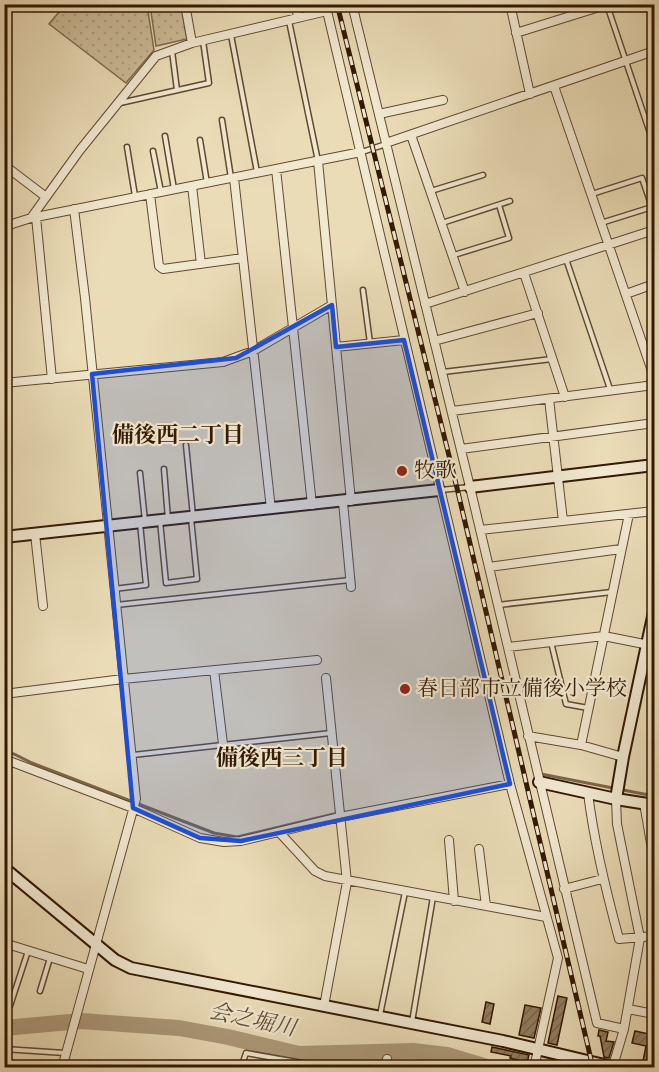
<svg xmlns="http://www.w3.org/2000/svg" width="659" height="1072" viewBox="0 0 659 1072" font-family="Vollkorn,'Noto Serif JP',serif">
<style>
.park{fill:url(#park-dots);stroke:#7f6a4d;stroke-width:1.5}
.lines{fill:none;stroke-linecap:round;stroke-linejoin:round}
.stream{stroke:#7c6549;stroke-width:3}
.river{stroke:#ac9979;stroke-width:16}
.building{fill:url(#building-hatch);stroke:#331802;stroke-width:1.5}
.lane-casing{stroke:#61492f;stroke-width:7}
.street-casing{stroke:#61492f;stroke-width:10}
.secondary-casing{stroke:#331802;stroke-width:14}
.lane{stroke:#f1e8d0;stroke-width:4}
.street{stroke:#f1e8d0;stroke-width:8}
.secondary{stroke:#f1e8d0;stroke-width:10}
.rail-casing{stroke:#331802;stroke-width:5}
.rail{stroke:#f1e8d0;stroke-width:3;stroke-dasharray:9;stroke-linecap:butt}
.marked{fill:#1d4ed8;fill-opacity:0.2;stroke:#1d4ed8;stroke-width:4.5;stroke-linejoin:round}
.poi-dot{fill:#8f2418;stroke:#f1e8d0;stroke-width:2}
.labels{text-anchor:middle;dominant-baseline:central;stroke-width:4.5;stroke-linejoin:round;paint-order:stroke}
.poi-label{font-size:21px;fill:#331802;stroke:#f1e8d0;text-anchor:start}
.neighbourhood-label{font-size:22px;font-weight:bold;fill:#331802;stroke:#f1e8d0}
.water-label{font-size:22px;font-style:italic;fill:#634c32;stroke:#f1e8d0}
</style>
<defs>
<pattern id="park-dots" width="8" height="8" patternUnits="userSpaceOnUse" patternTransform="scale(1.5)"><rect width="8" height="8" fill="#cbbb98"/><path d="M2 2h.1M6 6h.1" fill="none" stroke="#afa081" stroke-width="1.8" stroke-linecap="round"/></pattern>
<pattern id="building-hatch" width="6" height="6" patternUnits="userSpaceOnUse" patternTransform="scale(1.5)"><rect width="6" height="6" fill="#927e60"/><path d="M-1 1l2-2M0 6l6-6M5 7l2-2" fill="none" stroke="#78664d"/></pattern>
</defs>
<rect width="100%" height="100%" fill="#eadcb7"/>
<filter id="stains"><feTurbulence type="fractalNoise" baseFrequency=".00333" numOctaves="4"/><feColorMatrix values="0 0 0 0 .2 0 0 0 0 .09 0 0 0 0 .02 0 0 0 .5 -.17"/></filter>
<radialGradient id="worn" r=".72"><stop offset=".6" stop-color="#630" stop-opacity="0"/><stop offset="1" stop-color="#630" stop-opacity=".3"/></radialGradient>
<path class="park" d="M65,5H147L154,50L126,83L49,24Z
M150,5H181L187,39L156,46Z"/>
<g class="lines">
<path class="stream" d="M4,753L14,754L32,763L214,833L237,837L338,813
M541,774L654,796"/>
<path class="river" d="M4,1028L81,1021L179,1028L228,1037L299,1054L413,1051L447,1055L490,1068"/>
</g>
<path class="building" d="M558,996L567,998L557,1045L548,1043Z
M486,1002L494,1004L490,1024L482,1022Z
M525,1005L541,1008L534,1038L519,1035Z
M599,1030L608,1032L606,1041L614,1042L609,1058L604,1057L600,1036H598Z
M635,1031L654,1035V1059H651L650,1063L643,1061L646,1046L632,1043Z
M492,1047L529,1055L527,1063L510,1058L511,1056L491,1052Z"/>
<g class="lines">
<defs>
<path id="lane" d="M607,5L654,145
M289,21L318,161
M231,35L257,172
M172,51L177,90
M120,103L209,83L203,41
M222,120L231,178
M165,136L174,189
M200,140L207,183
M127,147L135,196
M153,151L161,192
M362,152L386,144
M431,191L483,175
M592,194L642,178L652,207L601,223
M442,223L510,201
M454,255L509,238L499,205
M566,259L610,389
M363,290L370,343
M443,372L552,359
M186,445L193,516
M164,469L168,519
M140,473L145,521
M441,490L470,487
M160,521L166,583L197,579L191,518
M114,589L146,585L140,523
M116,605L350,580
M498,605L612,592
M551,642L566,704L588,708
M133,755L331,733
M40,991L50,958
M10,1006L28,951
M380,1015L405,892
M412,1022L433,897
M4,1049L65,1053
M241,1068L246,1053L314,1065L313,1068"/>
<path id="street" d="M185,4L192,43
M296,4L298,18
M352,4L470,487L597,1023L624,1029
M510,4L530,94
M516,33L609,4
M554,86L654,377
M379,114L443,100
M411,135L465,292
M386,143L654,51
M318,161L351,501
M4,165L46,197
M276,169L312,505
M234,178L271,509
M192,186L201,264
M150,194L159,266L163,269L243,258
M36,217L52,379
M31,218L80,150L156,56L192,43L327,11L510,784L558,958L534,1068
M4,229L12,224L31,218L361,152
M524,273L565,397
M626,294L654,284
M425,304L654,230
M434,341L538,313
M336,347L404,340
M4,383L223,362L253,351L332,305
M549,399L563,521
M452,411L654,385
M461,449L654,423
M343,502L351,587
M480,530L654,511
M35,534L43,606
M489,567L621,549
M508,647L604,636L654,646
M214,670L223,744
M4,694L123,679L317,660
M528,736L581,745L623,757
M581,745L629,514
M4,759L133,808L200,838L224,842L241,841L340,817L510,784
M588,793C594,843 606,891 619,939L654,936
M644,803L654,861
M279,832L315,871L325,876L546,917
M449,840L454,901
M479,849L486,906
M564,889L602,879
M4,943L88,969
M324,1006L347,882L326,678
M628,1009L654,1014
M613,1066L624,1029L640,938L617,824L616,799
M62,1068L136,799L85,298L74,209
M385,1068L387,1059"/>
<path id="secondary" d="M470,487L654,465
M4,537L439,490
M539,782L616,799L654,805
M616,799L623,757L654,612
M4,868L115,960L131,968L503,1041L617,1068"/>
</defs>
<use href="#lane" class="lane-casing"/>
<use href="#street" class="street-casing"/>
<use href="#secondary" class="secondary-casing"/>
<use href="#lane" class="lane"/>
<use href="#street" class="street"/>
<use href="#secondary" class="secondary"/>
<defs>
<path id="rail" d="M337,4L457,488L593,1068"/>
</defs>
<use href="#rail" class="rail-casing"/>
<use href="#rail" class="rail"/>
</g>
<path class="marked" d="M332,305L336,347L404,340L510,784L241,841L200,838L133,808L92,374L236,358Z"/>
<g class="poi-dot">
<circle cx="402" cy="471" r="6"/>
<circle cx="405" cy="689" r="6"/>
</g>
<g class="labels">
<g class="poi-label">
<text x="414" y="471">牧歌</text>
<text x="417" y="689">春日部市立備後小学校</text>
</g>
<g class="neighbourhood-label">
<text x="178" y="436">備後西二丁目</text>
<text x="282" y="759">備後西三丁目</text>
</g>
<g class="water-label">
<text transform="translate(252 1021) rotate(12)">会之堀川</text>
</g>
</g>
<rect width="659" height="1072" fill="none" stroke="#eadcb7" stroke-width="24"/>
<rect x="6" y="6" width="647" height="1060" fill="none" stroke="#331802" stroke-width="3"/>
<rect x="12" y="12" width="635" height="1048" fill="none" stroke="#331802" stroke-width="1.5"/>
<rect width="100%" height="100%" filter="url(#stains)"/>
<rect width="100%" height="100%" fill="url(#worn)"/>
</svg>
